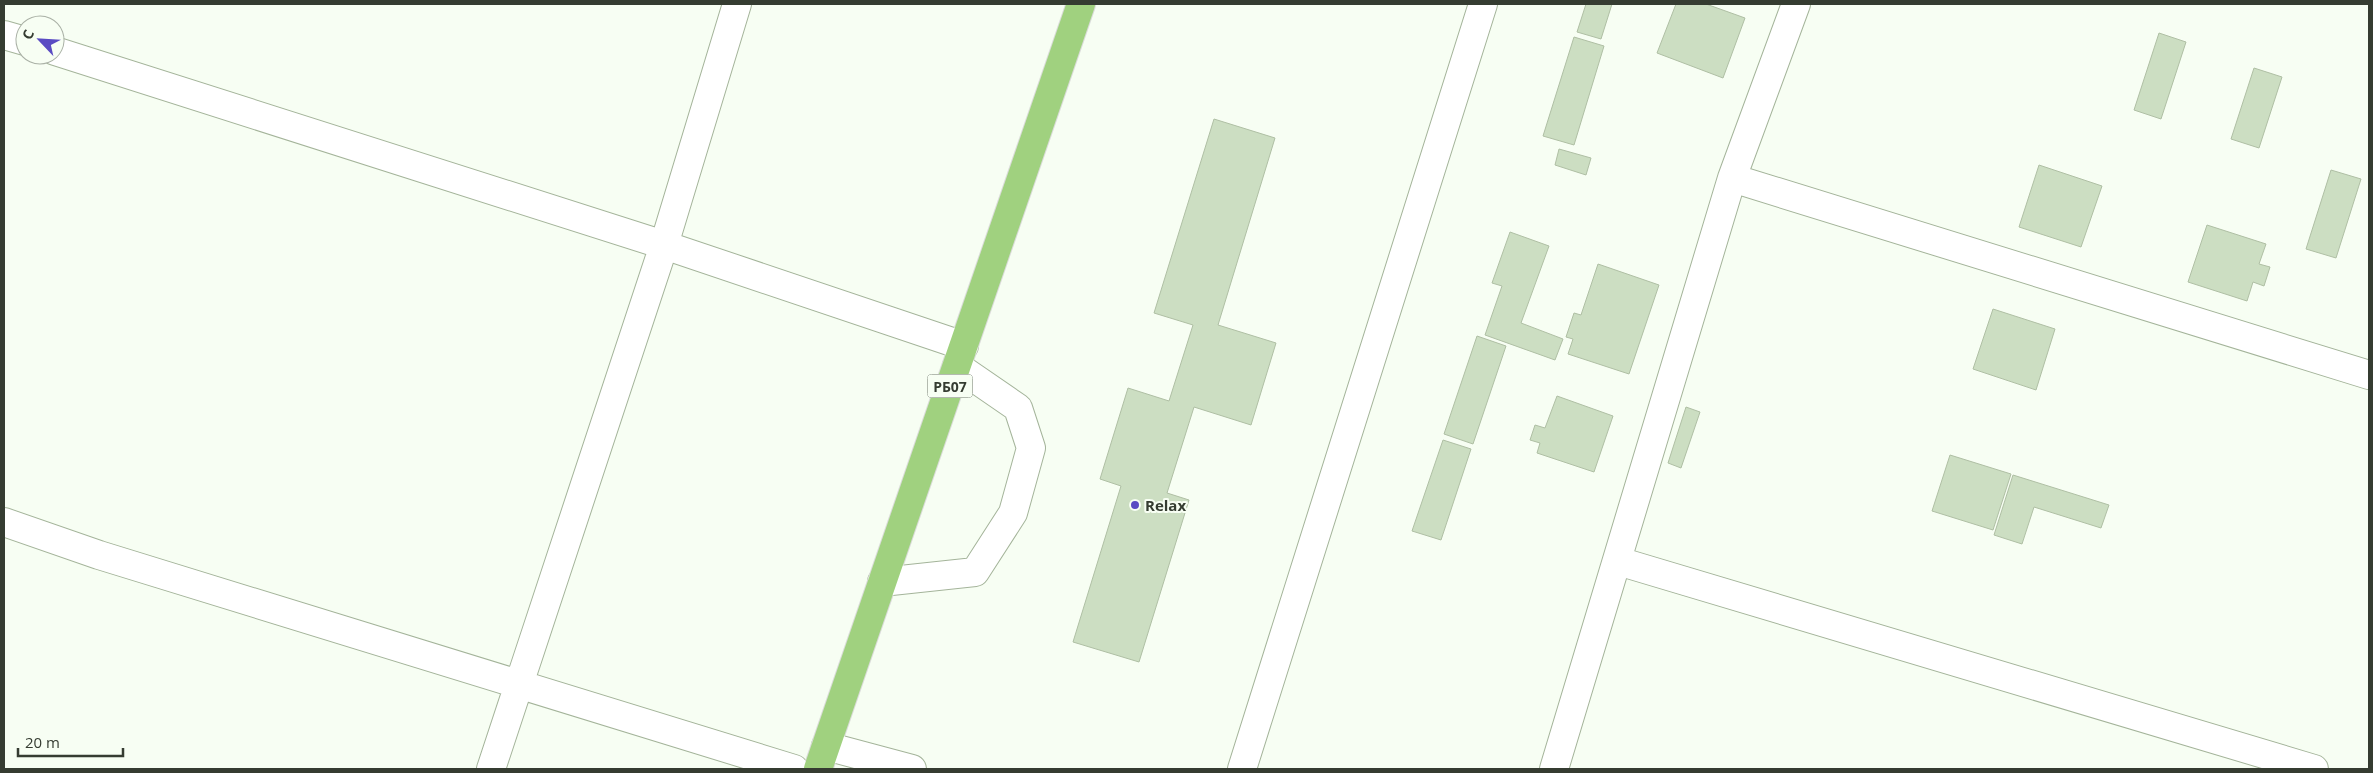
<svg xmlns="http://www.w3.org/2000/svg" width="2373" height="773" viewBox="0 0 2373 773" font-family="'Open Sans',sans-serif">
<style>
.building{fill:#ccdec2;stroke:#afbfa4}
.lines{fill:none;stroke-linecap:round;stroke-linejoin:round}
.minor-casing{stroke:#a4b49a;stroke-width:30}
.highway-casing{stroke:#dbdcda;stroke-width:30}
.minor{stroke:#fff;stroke-width:28}
.highway{stroke:#a0d17f;stroke-width:28}
.poi-dot{fill:#5a4bc3;stroke:#f7fef3;stroke-width:2}
.labels{text-anchor:middle;dominant-baseline:central;stroke-width:4;stroke-linejoin:round;paint-order:stroke}
.shield{fill:#f7fef3;stroke:#6f766b;stroke-width:1}
.shield-label{font-size:14px;font-weight:bold;fill:#353c31}
.poi-label{font-size:15px;font-weight:bold;fill:#353c31;stroke:#f7fef3;text-anchor:start}
</style>
<rect width="100%" height="100%" fill="#f7fef3"/>
<path class="building" d="M1586,4H1612L1601,39L1577,32Z
M1676,4H1706L1745,18L1723,78L1657,53Z
M2159,33L2186,42L2161,119L2134,110Z
M1574,37L1604,46L1574,145L1543,136Z
M2254,68L2282,77L2259,148L2231,139Z
M1214,119L1275,138L1218,325L1276,343L1251,425L1194,407L1167,493L1189,500L1139,662L1073,642L1121,486L1100,479L1128,388L1169,401L1193,325L1154,313Z
M1559,149L1591,158L1586,175L1555,165Z
M2039,165L2102,186L2081,247L2019,227Z
M2331,170L2361,179L2336,258L2306,249Z
M2207,225L2266,244L2259,264L2270,267L2264,286L2253,282L2247,301L2188,282Z
M1510,232L1549,246L1521,323L1563,339L1555,360L1485,335L1502,286L1492,283Z
M1598,264L1659,285L1629,374L1568,354L1573,339L1566,337L1574,313L1581,315Z
M1993,309L2055,329L2036,390L1973,369Z
M1477,336L1506,346L1473,444L1444,434Z
M1557,396L1613,416L1594,472L1537,453L1540,443L1530,440L1535,425L1545,428Z
M1686,407L1700,412L1681,468L1668,463Z
M1443,440L1471,449L1441,540L1412,531Z
M1950,455L2011,474L1993,530L1932,511Z
M2013,475L2109,505L2101,528L2034,507L2022,544L1994,535Z"/>
<g class="lines">
<defs>
<path id="minor" d="M4,35L25,41
M55,51L664,245L964,346
M1732,178L2369,375
M4,522L99,555L794,769
M1618,561L2314,769
M882,582L975,572L1013,513L1031,448L1018,408L957,366
M826,746L912,769
M491,769L664,245L737,4
M1242,769L1483,4
M1554,769L1732,178L1796,4"/>
<path id="highway" d="M818,769L1081,4"/>
</defs>
<use href="#minor" class="minor-casing"/>
<use href="#highway" class="highway-casing"/>
<use href="#minor" class="minor"/>
<use href="#highway" class="highway"/>
</g>
<circle class="poi-dot" cx="1135" cy="505" r="5"/>
<g class="labels">
<rect class="shield" x="927.5" y="374.5" width="45" height="23" rx="4"/>
<g class="shield-label">
<text x="950" y="386">РБ07</text>
</g>
<g class="poi-label">
<text x="1145" y="505">Relax</text>
</g>
</g>
<rect width="2373" height="773" fill="none" stroke="#353c31" stroke-width="10"/>
<g transform="translate(40 40) rotate(295)"><circle r="24" fill="#f7fef3" stroke="#a9b0a5"/>
<path d="M0-4L9 19L0 12L-9 19Z" fill="#5a4bc3"/>
<text y="-8" font-size="14" font-weight="bold" text-anchor="middle" fill="#353c31">С</text>
</g>
<path d="M18 748v8h105v-8" fill="none" stroke="#353c31" stroke-width="2.5"/>
<text x="25" y="748" font-size="15" fill="#353c31" stroke="#f7fef3" stroke-width="4" paint-order="stroke">20 m</text>
</svg>
